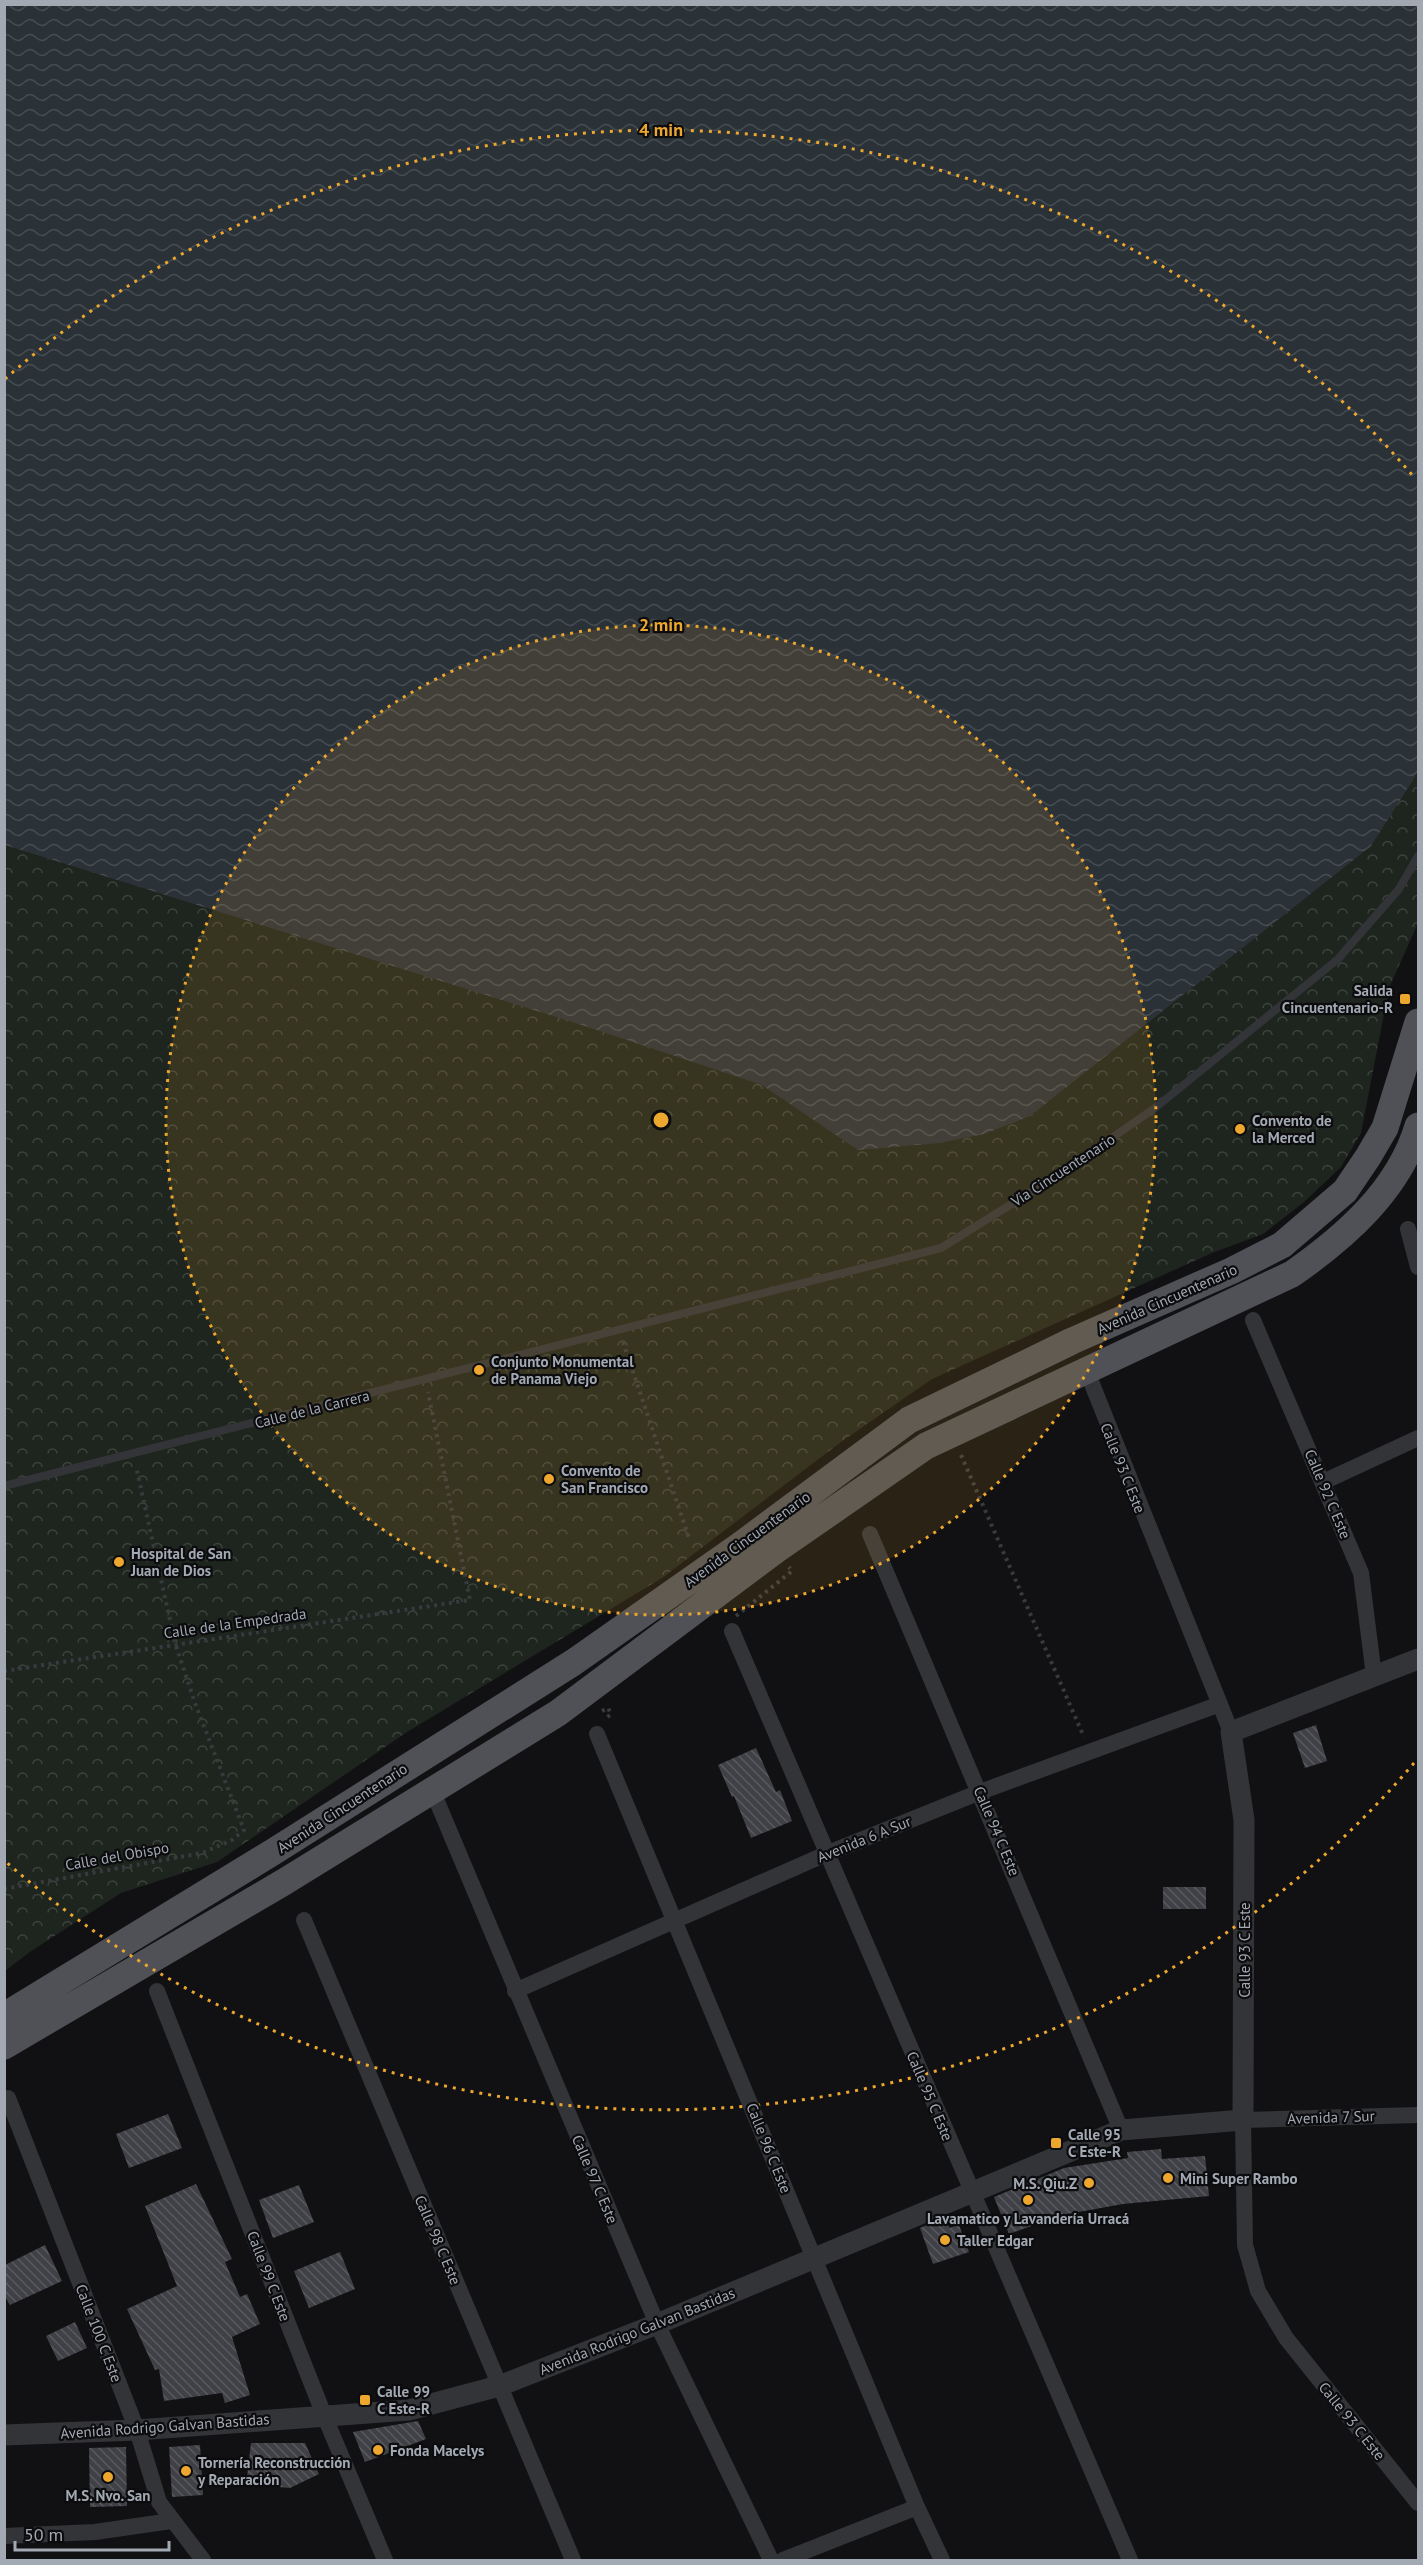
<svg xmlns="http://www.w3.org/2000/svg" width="1423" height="2565" viewBox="0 0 1423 2565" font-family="'PT Sans',sans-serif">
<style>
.park{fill:url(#park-crowns)}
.water{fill:url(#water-waves)}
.building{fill:url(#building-back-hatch)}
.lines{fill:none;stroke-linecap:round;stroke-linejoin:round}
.path{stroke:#393a3f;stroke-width:4;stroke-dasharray:3 4.5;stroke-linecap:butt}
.service{stroke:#323438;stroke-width:8}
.minor{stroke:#323438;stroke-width:16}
.tertiary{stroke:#323438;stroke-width:21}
.primary{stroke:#4f5157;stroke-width:27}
.ring{fill:none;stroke:#eda72f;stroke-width:3;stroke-dasharray:3 6}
.poi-dot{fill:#eda72f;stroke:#0c0c0e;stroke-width:2}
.labels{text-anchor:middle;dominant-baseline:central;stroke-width:4.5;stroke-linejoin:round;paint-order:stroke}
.poi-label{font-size:15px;font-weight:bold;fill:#a3a9b3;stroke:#0c0c0e;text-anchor:start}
.street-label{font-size:15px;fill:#a3a9b3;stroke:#0c0c0e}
.centre{fill:#eda72f;stroke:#0c0c0e;stroke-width:3}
.ring-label{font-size:18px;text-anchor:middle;font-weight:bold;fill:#eda72f;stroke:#0c0c0e;stroke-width:4.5;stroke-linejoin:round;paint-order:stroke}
</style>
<defs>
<pattern id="park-crowns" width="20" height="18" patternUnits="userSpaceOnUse" patternTransform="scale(1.5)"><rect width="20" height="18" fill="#1e251e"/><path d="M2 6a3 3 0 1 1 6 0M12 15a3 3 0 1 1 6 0" fill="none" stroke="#3c423c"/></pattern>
<pattern id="water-waves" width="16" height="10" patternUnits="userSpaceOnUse" patternTransform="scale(1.5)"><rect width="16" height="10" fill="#2a3238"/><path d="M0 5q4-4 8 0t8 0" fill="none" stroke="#464d52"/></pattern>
<pattern id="building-back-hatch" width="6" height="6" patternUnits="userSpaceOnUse" patternTransform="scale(1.5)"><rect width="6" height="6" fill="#404146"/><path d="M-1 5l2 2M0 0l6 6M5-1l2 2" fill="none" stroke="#585a5e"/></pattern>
</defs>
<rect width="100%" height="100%" fill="#111113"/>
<path class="park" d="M5,5H1418V923L1389,988L1361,1133L1341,1167L1304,1202L1263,1234L1212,1253L932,1379L841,1442L662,1578L407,1732L217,1862L121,1893L31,1951L5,1971Z"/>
<path class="water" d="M5,4L1418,5V772L1371,846L1030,1116L984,1134L939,1143L858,1150L762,1085L585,1026L5,845Z"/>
<path class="building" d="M1316,1725L1327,1761L1305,1768L1293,1733Z
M756,1748L776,1792L780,1790L792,1821L751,1838L734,1796L732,1797L718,1765Z
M1163,1887H1206V1909H1163Z
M168,2114L182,2148L129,2168L116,2134Z
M1161,2149L1162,2159L1205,2156L1209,2196L1123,2204L1062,2215L1009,2234L994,2197L1064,2168L1128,2158L1127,2152Z
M196,2184L232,2259L225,2262L240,2297L247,2294L260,2324L232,2337L250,2395L225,2403L222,2393L164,2401L159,2369L155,2370L127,2309L177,2286L145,2206Z
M299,2185L314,2222L273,2238L259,2200Z
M945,2217L949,2228L959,2225L969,2252L933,2264L920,2228Z
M45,2245L62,2281L10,2305L4,2295L5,2265Z
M340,2252L355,2289L309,2308L294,2271Z
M75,2322L87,2348L58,2361L46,2336Z
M418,2421L426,2439L365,2462L353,2432Z
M251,2443H305L319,2474L290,2488L255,2485L247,2477Z
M200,2445L203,2495L172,2497L169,2447Z
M126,2447L127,2506L90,2507L89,2448Z"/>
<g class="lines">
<path class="path" d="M623,1342L689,1538
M961,1455L1084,1737
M736,1616L792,1571L789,1567
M4,1671L470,1600L428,1392
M602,1711L608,1708L611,1714L604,1720
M4,1889L202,1853L232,1840L244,1830L195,1703L175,1643L136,1466"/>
<path class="service" d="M4,1486L941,1248L1055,1177L1155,1108L1338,959L1399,889L1418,856"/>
<path class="minor" d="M1408,1229L1418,1267
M1253,1320L1361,1573L1374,1676
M1086,1369L1231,1732
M1323,1482L1418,1438
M870,1534L1121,2130
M732,1631L1130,2560
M597,1734L917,2507L942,2560
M433,1792L657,2324L771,2560
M304,1920L573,2560
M157,1991L324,2415L385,2560
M515,1991L826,1854L980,1792L1220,1704
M8,2098L137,2430L159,2502L203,2560
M1418,2115L1243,2120L1245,2245L1258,2291L1286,2338L1418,2503
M4,2536L95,2532L171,2521
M783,2560L917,2507"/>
<path class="tertiary" d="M4,2435L137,2430L409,2410L499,2386L657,2324L1121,2130L1243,2120L1244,1820L1231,1732L1418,1659"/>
<path class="primary" d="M4,2016L273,1852L574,1662L742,1544L909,1420L1072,1341L1231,1271L1282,1245L1345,1191L1368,1157L1385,1128L1418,1022
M4,2046L284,1882L558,1713L776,1550L926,1446L1292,1274C1345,1237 1399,1190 1418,1126"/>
</g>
<circle cx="661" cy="1120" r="495" fill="#eda72f" fill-opacity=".12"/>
<g class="ring">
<circle cx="661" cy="1120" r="495"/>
<path d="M1414 1763A990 990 0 0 1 5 1861M5 379A990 990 0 0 1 1414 477"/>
</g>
<g class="poi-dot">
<rect x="1399" y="993" width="12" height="12" rx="3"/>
<circle cx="1240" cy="1129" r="6"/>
<circle cx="479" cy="1370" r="6"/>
<circle cx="549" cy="1479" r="6"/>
<circle cx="119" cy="1562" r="6"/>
<rect x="1050" y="2137" width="12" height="12" rx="3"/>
<circle cx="1168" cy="2178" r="6"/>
<circle cx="1089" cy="2183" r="6"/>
<circle cx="1028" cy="2200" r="6"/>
<circle cx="945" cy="2240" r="6"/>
<rect x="359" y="2394" width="12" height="12" rx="3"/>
<circle cx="378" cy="2450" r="6"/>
<circle cx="186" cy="2471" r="6"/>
<circle cx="108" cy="2477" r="6"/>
</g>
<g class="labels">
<g class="poi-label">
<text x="1393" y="990" text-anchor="end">Salida<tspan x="1393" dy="17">Cincuentenario-R</tspan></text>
<text x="1252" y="1120">Convento de<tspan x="1252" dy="17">la Merced</tspan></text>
<text x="491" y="1361">Conjunto Monumental<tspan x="491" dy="17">de Panama Viejo</tspan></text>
<text x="561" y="1470">Convento de<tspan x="561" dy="17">San Francisco</tspan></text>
<text x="131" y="1553">Hospital de San<tspan x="131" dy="17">Juan de Dios</tspan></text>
<text x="1068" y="2134">Calle 95<tspan x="1068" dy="17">C Este-R</tspan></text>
<text x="1180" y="2178">Mini Super Rambo</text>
<text x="1077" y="2183" text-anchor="end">M.S. Qiu.Z</text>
<text x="1028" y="2218" text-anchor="middle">Lavamatico y Lavandería Urracá</text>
<text x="957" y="2240">Taller Edgar</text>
<text x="377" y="2391">Calle 99<tspan x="377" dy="17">C Este-R</tspan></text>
<text x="390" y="2450">Fonda Macelys</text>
<text x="198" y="2462">Tornería Reconstrucción<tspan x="198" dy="17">y Reparación</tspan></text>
<text x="108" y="2495" text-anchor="middle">M.S. Nvo. San</text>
</g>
<g class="street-label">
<text transform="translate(1063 1170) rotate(-33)">Vía Cincuentenario</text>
<text transform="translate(1167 1299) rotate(-24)">Avenida Cincuentenario</text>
<text transform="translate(312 1409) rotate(-14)">Calle de la Carrera</text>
<text transform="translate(1123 1468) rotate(68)">Calle 93 C Este</text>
<text transform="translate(1328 1494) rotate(67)">Calle 92 C Este</text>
<text transform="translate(747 1539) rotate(-36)">Avenida Cincuentenario</text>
<text transform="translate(235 1623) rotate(-8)">Calle de la Empedrada</text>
<text transform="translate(342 1808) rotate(-33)">Avenida Cincuentenario</text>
<text transform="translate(997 1831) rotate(67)">Calle 94 C Este</text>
<text transform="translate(864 1839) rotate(-22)">Avenida 6 A Sur</text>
<text transform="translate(117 1856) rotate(-10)">Calle del Obispo</text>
<text transform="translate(1244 1950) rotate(-90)">Calle 93 C Este</text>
<text transform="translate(930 2096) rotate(67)">Calle 95 C Este</text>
<text transform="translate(1331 2117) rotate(-2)">Avenida 7 Sur</text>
<text transform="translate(769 2148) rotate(68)">Calle 96 C Este</text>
<text transform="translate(595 2179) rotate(67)">Calle 97 C Este</text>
<text transform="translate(438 2240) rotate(67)">Calle 98 C Este</text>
<text transform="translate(269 2276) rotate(69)">Calle 99 C Este</text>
<text transform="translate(637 2331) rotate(-22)">Avenida Rodrigo Galvan Bastidas</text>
<text transform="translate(99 2333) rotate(69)">Calle 100 C Este</text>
<text transform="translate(1352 2421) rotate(51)">Calle 93 C Este</text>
<text transform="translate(165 2426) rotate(-4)">Avenida Rodrigo Galvan Bastidas</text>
</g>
</g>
<circle cx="661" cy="1120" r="9" class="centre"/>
<g class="ring-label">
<text x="661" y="136">4 min</text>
<text x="661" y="631">2 min</text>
</g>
<rect width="1423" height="2565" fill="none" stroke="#a3a9b3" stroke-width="12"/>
<path d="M15 2541v9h154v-9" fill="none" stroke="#a3a9b3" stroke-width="3"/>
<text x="24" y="2541" font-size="18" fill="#a3a9b3" stroke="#0c0c0e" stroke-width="4.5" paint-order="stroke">50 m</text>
</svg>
